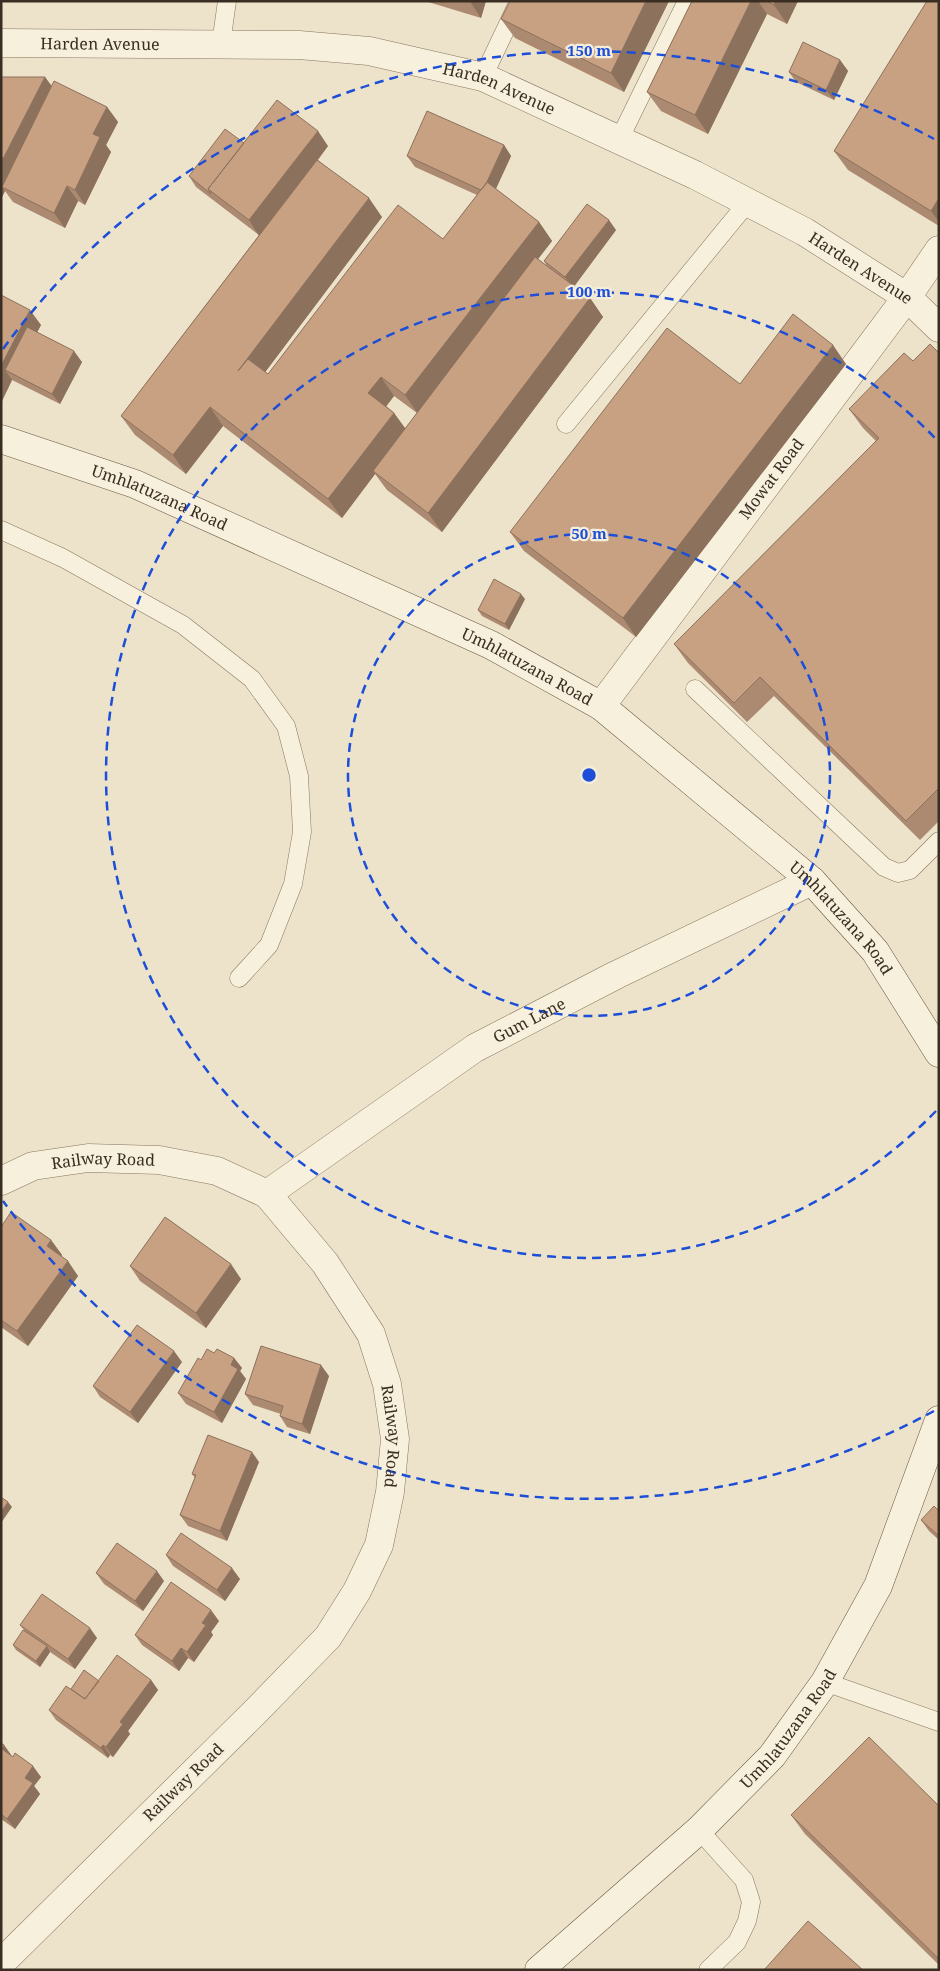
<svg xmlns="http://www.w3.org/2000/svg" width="940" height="1971" viewBox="0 0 940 1971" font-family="'Noto Serif',serif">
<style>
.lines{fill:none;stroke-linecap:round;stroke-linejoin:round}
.lane-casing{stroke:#88765f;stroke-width:19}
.street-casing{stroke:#88765f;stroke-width:29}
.secondary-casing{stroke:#6a5742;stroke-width:29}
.lane{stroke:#f7f0dd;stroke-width:18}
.street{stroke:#f7f0dd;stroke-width:28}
.secondary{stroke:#f7f0dd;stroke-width:28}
.wall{fill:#ac8a71;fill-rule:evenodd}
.shaded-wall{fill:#8c715c}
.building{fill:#c8a183;stroke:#8c715c}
.ring{fill:none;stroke:#1d4ed8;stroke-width:2.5;stroke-dasharray:9 6}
.labels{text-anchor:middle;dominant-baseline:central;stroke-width:4.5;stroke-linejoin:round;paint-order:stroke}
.street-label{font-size:16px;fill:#3a2e22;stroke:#f4edd9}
.centre{fill:#1d4ed8;stroke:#f4edd9;stroke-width:2.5}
.ring-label{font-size:15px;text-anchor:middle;font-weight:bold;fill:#1d4ed8;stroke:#f4edd9;stroke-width:4.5;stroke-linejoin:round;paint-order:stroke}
</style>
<rect width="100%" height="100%" fill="#ece3ca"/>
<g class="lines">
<defs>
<path id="lane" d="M221,44L227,1
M483,77L519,1
M619,140L687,1
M566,424L748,202
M1,530L63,558L183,625L252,679L286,726L299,776L302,832L293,884L269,945L239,978
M695,689L884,867L898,873L910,870L939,841
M825,1682L939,1722
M699,1830L744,1880L751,1902L747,1921L737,1942L708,1970"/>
<g id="street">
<path id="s1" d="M1,43L299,45L369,51L483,77L695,175L805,232L907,297L939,328"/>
<path id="s2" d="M601,706L907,297L939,250"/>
<path id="s3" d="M1,1181L33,1166L88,1158L159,1160L217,1171L267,1194L325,1263L371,1334L387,1384L395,1439L390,1492L379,1545L357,1591L328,1637L255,1712L1,1963"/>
<path id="s4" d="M267,1194L475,1048L616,975L812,881"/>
</g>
<g id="secondary">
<path id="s5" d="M1,439L135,484L491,645L601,706L812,881L875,951L939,1053"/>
<path id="s6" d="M539,1970L699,1830L772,1756L825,1682L878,1586L939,1420"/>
</g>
</defs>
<use href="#lane" class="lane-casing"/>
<use href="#street" class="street-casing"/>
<use href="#secondary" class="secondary-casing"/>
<use href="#lane" class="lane"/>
<use href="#street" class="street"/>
<use href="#secondary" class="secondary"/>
</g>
<path class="wall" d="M425,1H486L481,18Z
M510,1H669L624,92L515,38L501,19Z
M692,1H798L787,24L767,14L708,134L661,111L647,92Z
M939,1V226L848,170L834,151Z
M840,60L848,71L834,100L796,82L789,72Z
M1,77H45L52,87L107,107L118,122L106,145L111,152L85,205L78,201L65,228L13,202L5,191L1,199Z
M244,143L328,146L318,160L382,217L265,372L268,374L443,239L477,195L415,167L407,156L504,145L511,156L496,189L539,222L552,241L538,259L547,266L544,261L616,230L574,286L590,298L603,317L442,532L387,490L375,474L342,518L223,426L186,474L135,435L121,416L259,235L196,187L189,176ZM394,396L417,413L405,429L394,413L386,406Z
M1,295L41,325L37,332L82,362L60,404L12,380L2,401H1Z
M939,353V821L920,840L774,696L747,722L688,663L674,644L876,441L863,428L849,409L913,361Z
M846,364L636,637L524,551L510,532L740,384Z
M525,599L509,630L482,616L478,610Z
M1,1227L51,1240L62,1255L61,1256L78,1276L28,1346L1,1327Z
M130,1266L241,1279L206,1328L140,1281Z
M214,1353L234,1358L242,1368L240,1371L246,1379L222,1423L186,1404L178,1393Z
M182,1362L138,1423L100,1397L93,1386Z
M329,1376L310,1434L287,1427L280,1416L281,1414L253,1405L245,1394Z
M259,1462L227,1541L188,1526L180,1515L195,1478L192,1474Z
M939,1511V1540L929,1531L921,1520Z
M166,1555L240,1579L225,1601L173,1566Z
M96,1573L164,1581L143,1611L104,1584Z
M219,1621L211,1632L213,1635L194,1662L188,1658L179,1671L142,1645L135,1635Z
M20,1625L97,1638L75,1669L50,1652L40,1667L16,1650L13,1645L24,1630Z
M151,1680L158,1690L128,1731L130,1734L113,1757L110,1755L108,1758L56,1720L49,1710L71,1689L99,1681Z
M1,1743L4,1745L11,1756L41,1777L34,1786L40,1794L15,1829L1,1819Z
M939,1806V1965L805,1834L791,1815Z"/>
<path class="shaded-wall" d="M471,1H486L481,18L471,3Z
M646,1H669L624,92L611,73Z
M751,1H758L767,14L708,134L695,115Z
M775,1H798L787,24L774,5Z
M840,60L848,71L834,100L826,90Z
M45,77L56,92L2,187L5,191L1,199V156Z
M107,107L118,122L106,145L111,152L85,205L75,190L93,134Z
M318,131L328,146L259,236L249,220Z
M504,145L511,156L490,201L483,190Z
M67,186L78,201L65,228L54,213Z
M369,198L382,217L251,391L238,371Z
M939,198V222L931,211Z
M609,220L616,230L573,288L565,277Z
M539,222L552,241L418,414L405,395Z
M590,298L603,317L442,532L428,513Z
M30,310L41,325L15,375L5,370L12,380L2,401L1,366Z
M833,345L846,364L636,637L623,618Z
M74,351L82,362L60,404L52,394Z
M381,377L394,396L382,412L368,393Z
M210,407L223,426L186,474L173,455Z
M394,413L408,432L373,471L375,474L342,518L328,499Z
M521,594L525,599L509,630L505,624Z
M51,1240L62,1255L58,1261L47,1246Z
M68,1261L78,1276L28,1346L17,1331Z
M231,1264L241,1279L206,1328L196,1313Z
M174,1351L182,1362L138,1423L130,1412Z
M234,1358L242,1368L240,1371L246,1379L222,1423L214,1412L231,1365Z
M321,1365L329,1376L310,1434L302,1424Z
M252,1452L259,1462L227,1541L220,1531Z
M8,1502L12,1507L1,1523V1512Z
M232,1568L240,1579L225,1601L217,1590Z
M157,1571L164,1581L143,1611L135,1601Z
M211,1610L219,1621L211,1632L213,1635L194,1662L187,1652L202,1623Z
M90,1628L97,1638L75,1669L68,1659Z
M47,1646L50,1652L40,1667L36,1661Z
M181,1648L188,1658L179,1671L172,1661Z
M151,1680L158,1690L128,1731L130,1734L113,1757L106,1747L120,1722Z
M4,1745L12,1756L2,1749Z
M103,1745L110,1755L108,1758L101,1748Z
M33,1766L41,1777L34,1786L40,1794L15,1829L7,1819L25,1778Z"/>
<path class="building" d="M510,1H646L611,73L501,19Z
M692,1H751L695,115L647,92Z
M767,1H775L774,5Z
M927,1H939V198L931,211L834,151Z
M803,42L840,60L826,90L789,72Z
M1,77H45L3,159L1,156Z
M54,81L107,107L93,134L100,137L75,190L67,186L54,213L2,187Z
M277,100L318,131L249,220L208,189Z
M427,111L504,145L486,184L481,190L407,156Z
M225,129L244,143L208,189L211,194L189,176Z
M317,160L369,198L238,371L248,359L268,374L398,205L443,239L487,182L539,222L405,395L381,377L368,393L394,413L328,499L210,407L173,455L121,416Z
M587,204L609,220L565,277L544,261Z
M535,257L590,298L428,513L373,471Z
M1,295L30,310L1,366Z
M793,314L833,345L623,618L510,532L667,328L740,384Z
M27,327L74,351L52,394L5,370Z
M930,344L939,353V788L906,821L760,677L734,703L674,644L879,438L849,409L904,353L913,361Z
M494,579L521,594L505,624L478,610Z
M11,1212L51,1240L47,1246L68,1261L17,1331L1,1320V1227Z
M165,1217L231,1264L196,1313L130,1266Z
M137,1325L174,1351L130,1412L93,1386Z
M261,1346L321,1365L302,1424L280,1416L283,1406L245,1394Z
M207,1349L214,1353L217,1349L234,1358L231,1365L238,1369L214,1412L178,1393L198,1358L201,1360Z
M208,1435L252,1452L220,1531L180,1515L196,1475L192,1474Z
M1,1497L8,1502L1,1512Z
M934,1506L939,1511V1536L921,1520Z
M181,1533L232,1568L217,1590L166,1555Z
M117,1543L157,1571L135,1601L96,1573Z
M171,1582L211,1610L202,1623L206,1625L187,1652L181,1648L172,1661L135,1635Z
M42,1594L90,1628L68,1659L20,1625Z
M23,1630L47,1646L36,1661L13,1645Z
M117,1655L151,1680L120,1722L123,1724L106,1747L103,1745L101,1748L49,1710L66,1686L85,1699Z
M84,1670L99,1681L85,1699L71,1689Z
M869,1737L939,1806V1959L791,1815Z
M1,1743L4,1745L2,1749L13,1757L15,1753L33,1766L25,1778L33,1783L7,1819L1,1814Z
M808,1921L863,1970H764Z"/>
<g class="ring">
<circle cx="589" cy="775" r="241"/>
<path d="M936 1111A483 483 0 1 1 936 439"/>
<path d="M934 1411A724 724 0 0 1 3 1201M3 349A724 724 0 0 1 934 139"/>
</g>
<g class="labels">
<g class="street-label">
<text stroke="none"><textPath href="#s1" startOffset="99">Harden Avenue</textPath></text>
<text stroke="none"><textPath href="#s1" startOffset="504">Harden Avenue</textPath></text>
<text stroke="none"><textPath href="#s1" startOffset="909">Harden Avenue</textPath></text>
<text stroke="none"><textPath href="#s2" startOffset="284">Mowat Road</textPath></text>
<text stroke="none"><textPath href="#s5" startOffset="169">Umhlatuzana Road</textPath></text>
<text stroke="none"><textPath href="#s5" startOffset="574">Umhlatuzana Road</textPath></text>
<text stroke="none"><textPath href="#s5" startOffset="979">Umhlatuzana Road</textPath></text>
<text stroke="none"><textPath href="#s4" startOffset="315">Gum Lane</textPath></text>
<text stroke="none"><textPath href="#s3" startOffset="106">Railway Road</textPath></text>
<text stroke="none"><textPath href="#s3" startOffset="556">Railway Road</textPath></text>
<text stroke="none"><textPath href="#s6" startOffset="348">Umhlatuzana Road</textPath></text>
<text transform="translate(183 1782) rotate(-44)">Railway Road</text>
</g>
</g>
<circle cx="589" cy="775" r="8" class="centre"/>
<g class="ring-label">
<text x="589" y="56">150 m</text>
<text x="589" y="297">100 m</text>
<text x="589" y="539">50 m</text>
</g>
<rect width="940" height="1971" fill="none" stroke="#3a2e22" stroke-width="5"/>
</svg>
